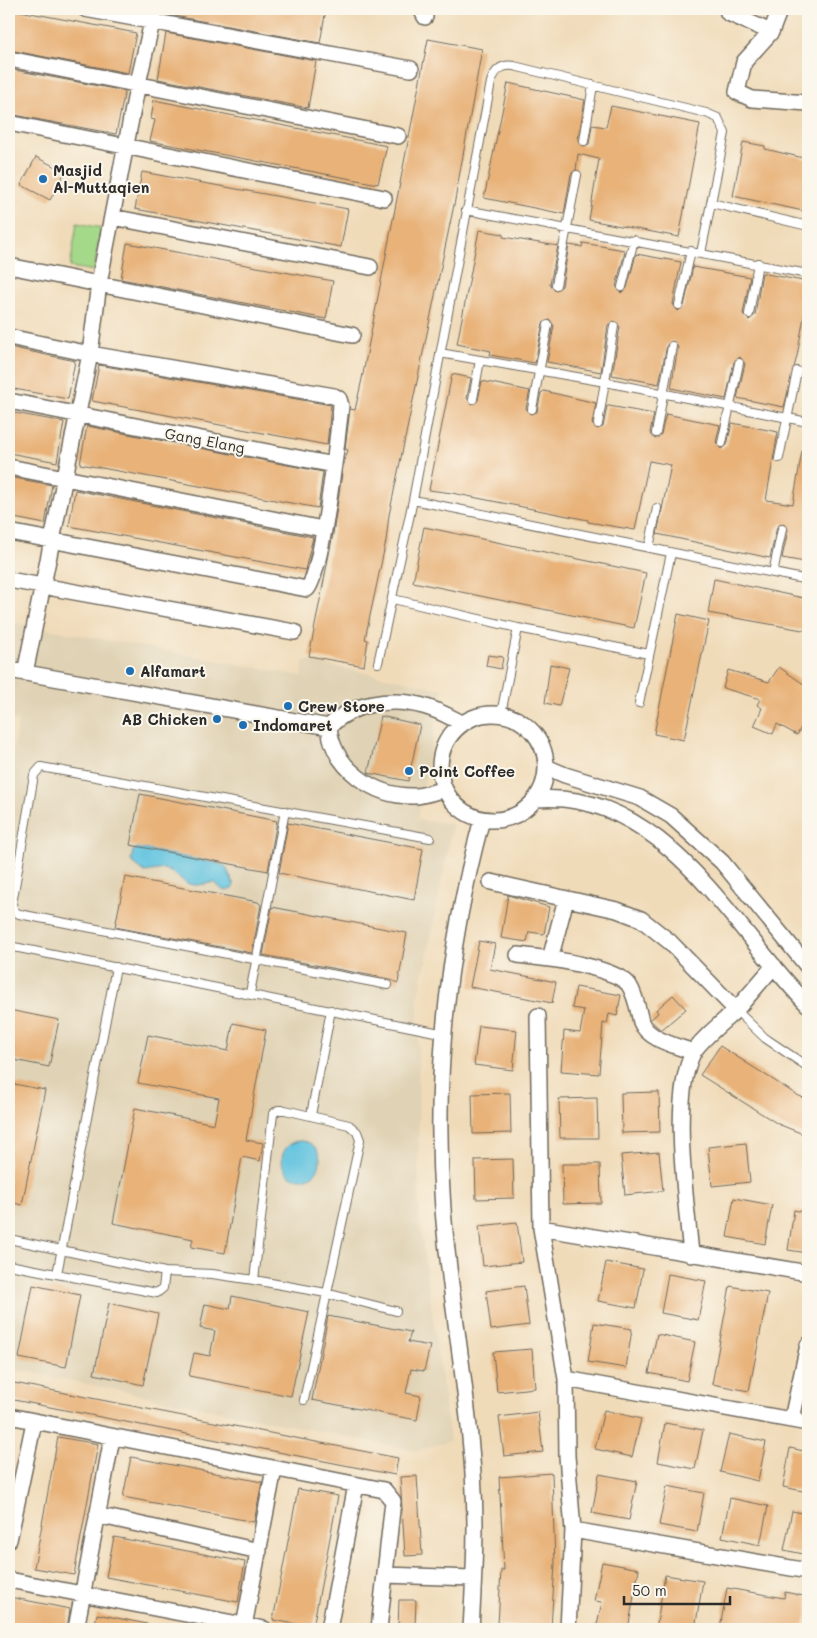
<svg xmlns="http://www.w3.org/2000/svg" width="817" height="1638" viewBox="0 0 817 1638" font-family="Mali,sans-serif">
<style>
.built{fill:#e0d2b4}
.green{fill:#a4d98a;stroke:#68825a}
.water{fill:#61c3df;stroke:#467785}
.building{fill:#e8b279}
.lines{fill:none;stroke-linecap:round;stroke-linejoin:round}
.service-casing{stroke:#70695d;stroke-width:10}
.minor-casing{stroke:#70695d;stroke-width:18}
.service{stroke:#fff;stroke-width:8}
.minor{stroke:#fff;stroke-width:15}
.poi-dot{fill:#1f6fb2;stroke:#fbf7ec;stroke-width:2}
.labels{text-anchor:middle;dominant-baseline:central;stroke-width:4;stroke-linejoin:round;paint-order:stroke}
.poi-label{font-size:15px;font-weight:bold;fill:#2b2b2b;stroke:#fbf7ec;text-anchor:start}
.street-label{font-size:15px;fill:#2b2b2b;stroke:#fbf7ec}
</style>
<rect width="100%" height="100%" fill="#fbf7ec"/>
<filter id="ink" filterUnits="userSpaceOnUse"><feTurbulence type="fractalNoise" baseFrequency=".02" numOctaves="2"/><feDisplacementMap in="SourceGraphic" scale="10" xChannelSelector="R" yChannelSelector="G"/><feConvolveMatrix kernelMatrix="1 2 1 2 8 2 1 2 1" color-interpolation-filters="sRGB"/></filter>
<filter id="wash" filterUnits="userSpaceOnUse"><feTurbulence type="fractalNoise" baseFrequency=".0096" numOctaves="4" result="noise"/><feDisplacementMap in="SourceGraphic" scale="20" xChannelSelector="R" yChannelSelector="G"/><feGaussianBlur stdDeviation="1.12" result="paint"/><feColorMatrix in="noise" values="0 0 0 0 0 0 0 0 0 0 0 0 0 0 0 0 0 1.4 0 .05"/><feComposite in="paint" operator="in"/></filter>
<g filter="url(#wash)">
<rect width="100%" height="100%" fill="#f0dbb9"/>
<path class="built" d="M9,622L302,676L304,660L443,689L417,820L453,824L418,1001L419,1217L450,1441L416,1451L9,1368V772L18,721L9,719Z"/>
<path class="green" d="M77,223L101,228L94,271L70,267Z"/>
<path class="water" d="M137,848L221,864L226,867L234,885L232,889L224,891L214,882C179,891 189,878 164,869L145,872L131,861L133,851Z
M282 1160a19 19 0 1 1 38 0a19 19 0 1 1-38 0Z"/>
<g id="blocks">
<path class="building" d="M9,9L136,33L128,73L9,50Z
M171,9H326L320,43L169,15Z
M166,33L316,61L308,108L158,79Z
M428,39L482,49L455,200L389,515L386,541L365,639L368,640L364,666L309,656L333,534L343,467L348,450L345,449L350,409L355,410L362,379Z
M9,69L125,91L116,134L9,114Z
M508,83L585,100L578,140L583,146L589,144L592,125L606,127L611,106L700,124L679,237L589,220L599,159L578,154L576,170L571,174L564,214L484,198Z
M154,100L387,146L378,184L150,141L155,120L151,119Z
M743,142L765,146V149L808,159V212L733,196Z
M36,157L65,172L50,200L21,185Z
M142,172L348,209L341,247L135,209Z
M479,230L503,234V237L558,246L550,284L555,291L562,286L569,245L582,247L583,243L624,250L625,252L616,286L621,293L627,288L636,254L681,262L673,304L678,311L684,306L693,267L750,277L743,314L749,320L755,315L762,273L808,282L806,305L797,356L784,407L737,398L745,364L740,357L734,362L726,399L671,388L678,347L673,341L667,345L659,384L612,375L620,327L615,321L608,325L601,372L547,362L554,326L550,320L543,323L535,363L490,355L491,351L457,344Z
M127,243L333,281L326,319L121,279Z
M9,347L75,361L68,399L9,388Z
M99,365L331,405L327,445L92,401Z
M452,374L471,378L467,398L472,404L478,400L482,381L530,391L526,408L530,414L537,412L541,393L544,391L596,403L592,424L597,429L603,427L607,406H609L654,414L650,432L655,439L661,434L666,414L720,425L716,442L721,449L727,445L732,423L778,432L766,500L793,504L802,451H808V545L805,562L782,558L788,530L783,523L777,527L770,558L657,534L671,465L649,461L635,530L588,522V520L452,493L429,490Z
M9,412L64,422L57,462L9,453Z
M87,426L323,472L318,508L80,464Z
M9,477L52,485L45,524L9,517Z
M75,490L313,537L305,570L69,526Z
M424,527L646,573L634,628L413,582Z
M714,579L808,599V631L708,613Z
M678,614L709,621L684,740L654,734Z
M488,655L503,657L501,669L486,666Z
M550,664L569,668L559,706L545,703Z
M779,667L808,687V714L797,735L777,724L773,734L754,726L762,708L757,705L760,699L723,688L728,670L769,682Z
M381,716L420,725L408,781L368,773Z
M140,794L277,821L268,871L130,845Z
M288,823L423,849L414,900L279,873Z
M125,877L258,902L261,905L252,953L115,927Z
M508,895L549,907L544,934L529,932L527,942L501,938Z
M272,907L407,933L398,983L389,979L263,955Z
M479,941L495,944L490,969L556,982L552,1003L470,987Z
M576,987L621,995L617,1016L609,1014L607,1024L603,1023L599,1074L561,1071L564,1031L580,1033L584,1010L572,1008Z
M673,995L686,1009L661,1030L650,1020L658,1013L656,1010Z
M9,1010L59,1020L49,1067L9,1059Z
M233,1023L266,1030L246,1140L263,1143L260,1161L242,1157L225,1253L191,1247L193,1239L113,1223L135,1108L214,1124L219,1098L138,1083L148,1035L228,1051Z
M479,1026L517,1030L513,1070L474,1065Z
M720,1046L797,1095L808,1100V1136L778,1124L700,1075Z
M9,1083L45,1090L22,1205L9,1202Z
M659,1092L660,1132L622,1133L621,1093Z
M510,1093L511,1133L473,1134L472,1094Z
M597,1098L598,1138H560L559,1099Z
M746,1143L750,1182L712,1186L708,1147Z
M659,1152L663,1191L625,1195L621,1155Z
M513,1159L514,1198L476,1199L475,1160Z
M562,1164H600L601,1203L563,1204Z
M734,1198L772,1205L765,1244L727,1237Z
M794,1210L808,1213V1253L788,1250Z
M517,1222L522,1262L483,1266L479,1226Z
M606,1262L643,1269L636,1308L598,1301Z
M668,1274L706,1281L698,1320L661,1313Z
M33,1285L80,1295L66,1367L19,1358Z
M524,1286L529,1325L491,1330L486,1291Z
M730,1286L768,1293L749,1391L712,1384Z
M232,1296L309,1312L291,1396L189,1376L194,1353L210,1356L215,1331L200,1328L205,1304L230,1309Z
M109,1303L158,1314L143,1385L94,1374Z
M328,1316L411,1332L408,1342L430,1346L424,1371L411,1369L406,1393L421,1396L417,1420L312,1400Z
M594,1323L632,1329L626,1368L588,1362Z
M657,1334L695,1342L687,1381L649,1373Z
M532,1349L535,1388L497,1392L493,1352Z
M9,1382L398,1458L395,1475L9,1399Z
M604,1410L641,1419L632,1457L595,1449Z
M538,1412L543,1452L504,1456L499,1417Z
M665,1423L703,1430L695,1469L658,1462Z
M729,1434L766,1442L758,1481L720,1472Z
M58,1437L98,1444L74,1575L34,1568Z
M790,1448L808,1452V1492L783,1487Z
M131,1457L262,1482L254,1522L123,1497Z
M552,1473L555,1564L551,1628L498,1625L501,1570H504L499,1477Z
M599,1474L637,1481L629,1520L592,1513Z
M417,1476L422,1555L405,1556L400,1477Z
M667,1486L704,1493L697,1532L659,1525Z
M298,1489L338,1496L313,1627L273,1620Z
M730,1498L768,1506L760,1545L722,1537Z
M792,1511L808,1514V1555L784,1550Z
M114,1537L245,1562L238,1602L106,1577Z
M602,1562L639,1569L628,1629H596L602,1602L594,1601Z
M665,1575L703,1581L695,1629H656Z
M727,1588L784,1598L785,1592L808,1597V1608L803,1629L720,1628Z
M9,1597L70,1609L67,1629H9Z
M399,1600H416L415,1629H398Z
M97,1614L147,1624V1629H94Z"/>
</g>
</g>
<g filter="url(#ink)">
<use href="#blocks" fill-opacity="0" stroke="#70695d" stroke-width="1"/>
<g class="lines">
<defs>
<path id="service" d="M584,141L593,85
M711,203L808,226
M466,210L808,274
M556,285L577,175
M622,287L634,240
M679,305L691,251
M749,314L758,263
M440,353L605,382L808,422
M473,399L480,360
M532,409L548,325
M598,424L614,326
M656,433L672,346
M722,443L739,363
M779,458L797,371
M413,500L808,580
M649,548L657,508
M773,573L782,529
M393,599L518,628L649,654
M378,663L413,500L491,82C495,70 502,64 514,66L706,113L718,118L725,133L701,253
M639,703L671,553
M501,714L518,628
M9,946L445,1034
M388,985L19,914L14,911L12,904L34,775L41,767L430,838
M250,993L285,811
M736,1010L765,1038L808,1067
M311,1115L331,1010
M9,1239L165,1272L212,1274L254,1280L326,1293L396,1311
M9,1265L157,1293L163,1288L165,1272
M57,1274L116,967
M254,1280L273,1114L278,1110H285L349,1125L357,1132L360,1140L304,1400"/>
<path id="minor" d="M85,9L411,69
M421,9L425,17
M780,9L771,32L744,62L737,92L752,99L808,103
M728,13L771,32
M9,59L398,136
M9,123L384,198
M112,217L370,267
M9,266L352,335
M9,337L90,354L334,396L339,399L341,406C338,435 322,575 307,589L9,532
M9,401L334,465
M9,467L323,529
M9,580L294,632
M9,670L329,727
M25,673L90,354L99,283L138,83L155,9
M440 767a53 53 0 1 1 106 0a53 53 0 1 1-106 0Z
M546,767L565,775L640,798L671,816L722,862L808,967
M444,789C434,792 424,796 414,796C374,797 333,768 329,727C351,703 391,697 423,706C436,709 450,717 462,723
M536,799C663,788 731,927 808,1005
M491,882L617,910L641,919L670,942L736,1010C725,1020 698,1042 693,1053C670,1098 687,1204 691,1255
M566,899L550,959C567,961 619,971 629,985C636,996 638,1010 641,1022C648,1040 677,1046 693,1052
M518,955L550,959
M736,1010L774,966
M538,1016L541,1228L566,1379L567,1456L573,1530L568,1629
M541,1228L808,1273
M566,1379L808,1423
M9,1416L384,1490L393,1501L379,1629
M792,1419L808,1345
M97,1515L259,1551
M573,1530L808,1571
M9,1540L34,1422
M385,1575L472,1578
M9,1580L264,1629
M244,1626L274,1469
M76,1629L112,1438
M329,1629L356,1485
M471,1629C473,1595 475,1557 475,1523C474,1418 451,1313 443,1209C433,1079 448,945 482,819"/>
</defs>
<use href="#service" class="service-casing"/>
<use href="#minor" class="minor-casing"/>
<use href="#service" class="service"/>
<use href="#minor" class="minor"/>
</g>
</g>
<g class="poi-dot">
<circle cx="43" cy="179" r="5"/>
<circle cx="130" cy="671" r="5"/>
<circle cx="288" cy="706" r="5"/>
<circle cx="217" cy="719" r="5"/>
<circle cx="243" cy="725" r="5"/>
<circle cx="409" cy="771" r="5"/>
</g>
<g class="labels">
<g class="poi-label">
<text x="53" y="170">Masjid<tspan x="53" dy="17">Al-Muttaqien</tspan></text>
<text x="140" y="671">Alfamart</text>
<text x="298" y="706">Crew Store</text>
<text x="207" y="719" text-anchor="end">AB Chicken</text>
<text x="253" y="725">Indomaret</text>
<text x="419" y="771">Point Coffee</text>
</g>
<g class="street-label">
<text transform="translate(205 440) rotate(11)">Gang Elang</text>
</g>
</g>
<rect width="817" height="1638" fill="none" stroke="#fbf7ec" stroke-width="30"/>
<path d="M624 1596v8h106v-8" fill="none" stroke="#2b2b2b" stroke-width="2.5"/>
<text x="632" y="1596" font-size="15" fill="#2b2b2b" stroke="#fbf7ec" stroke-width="4" paint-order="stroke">50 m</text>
</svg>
